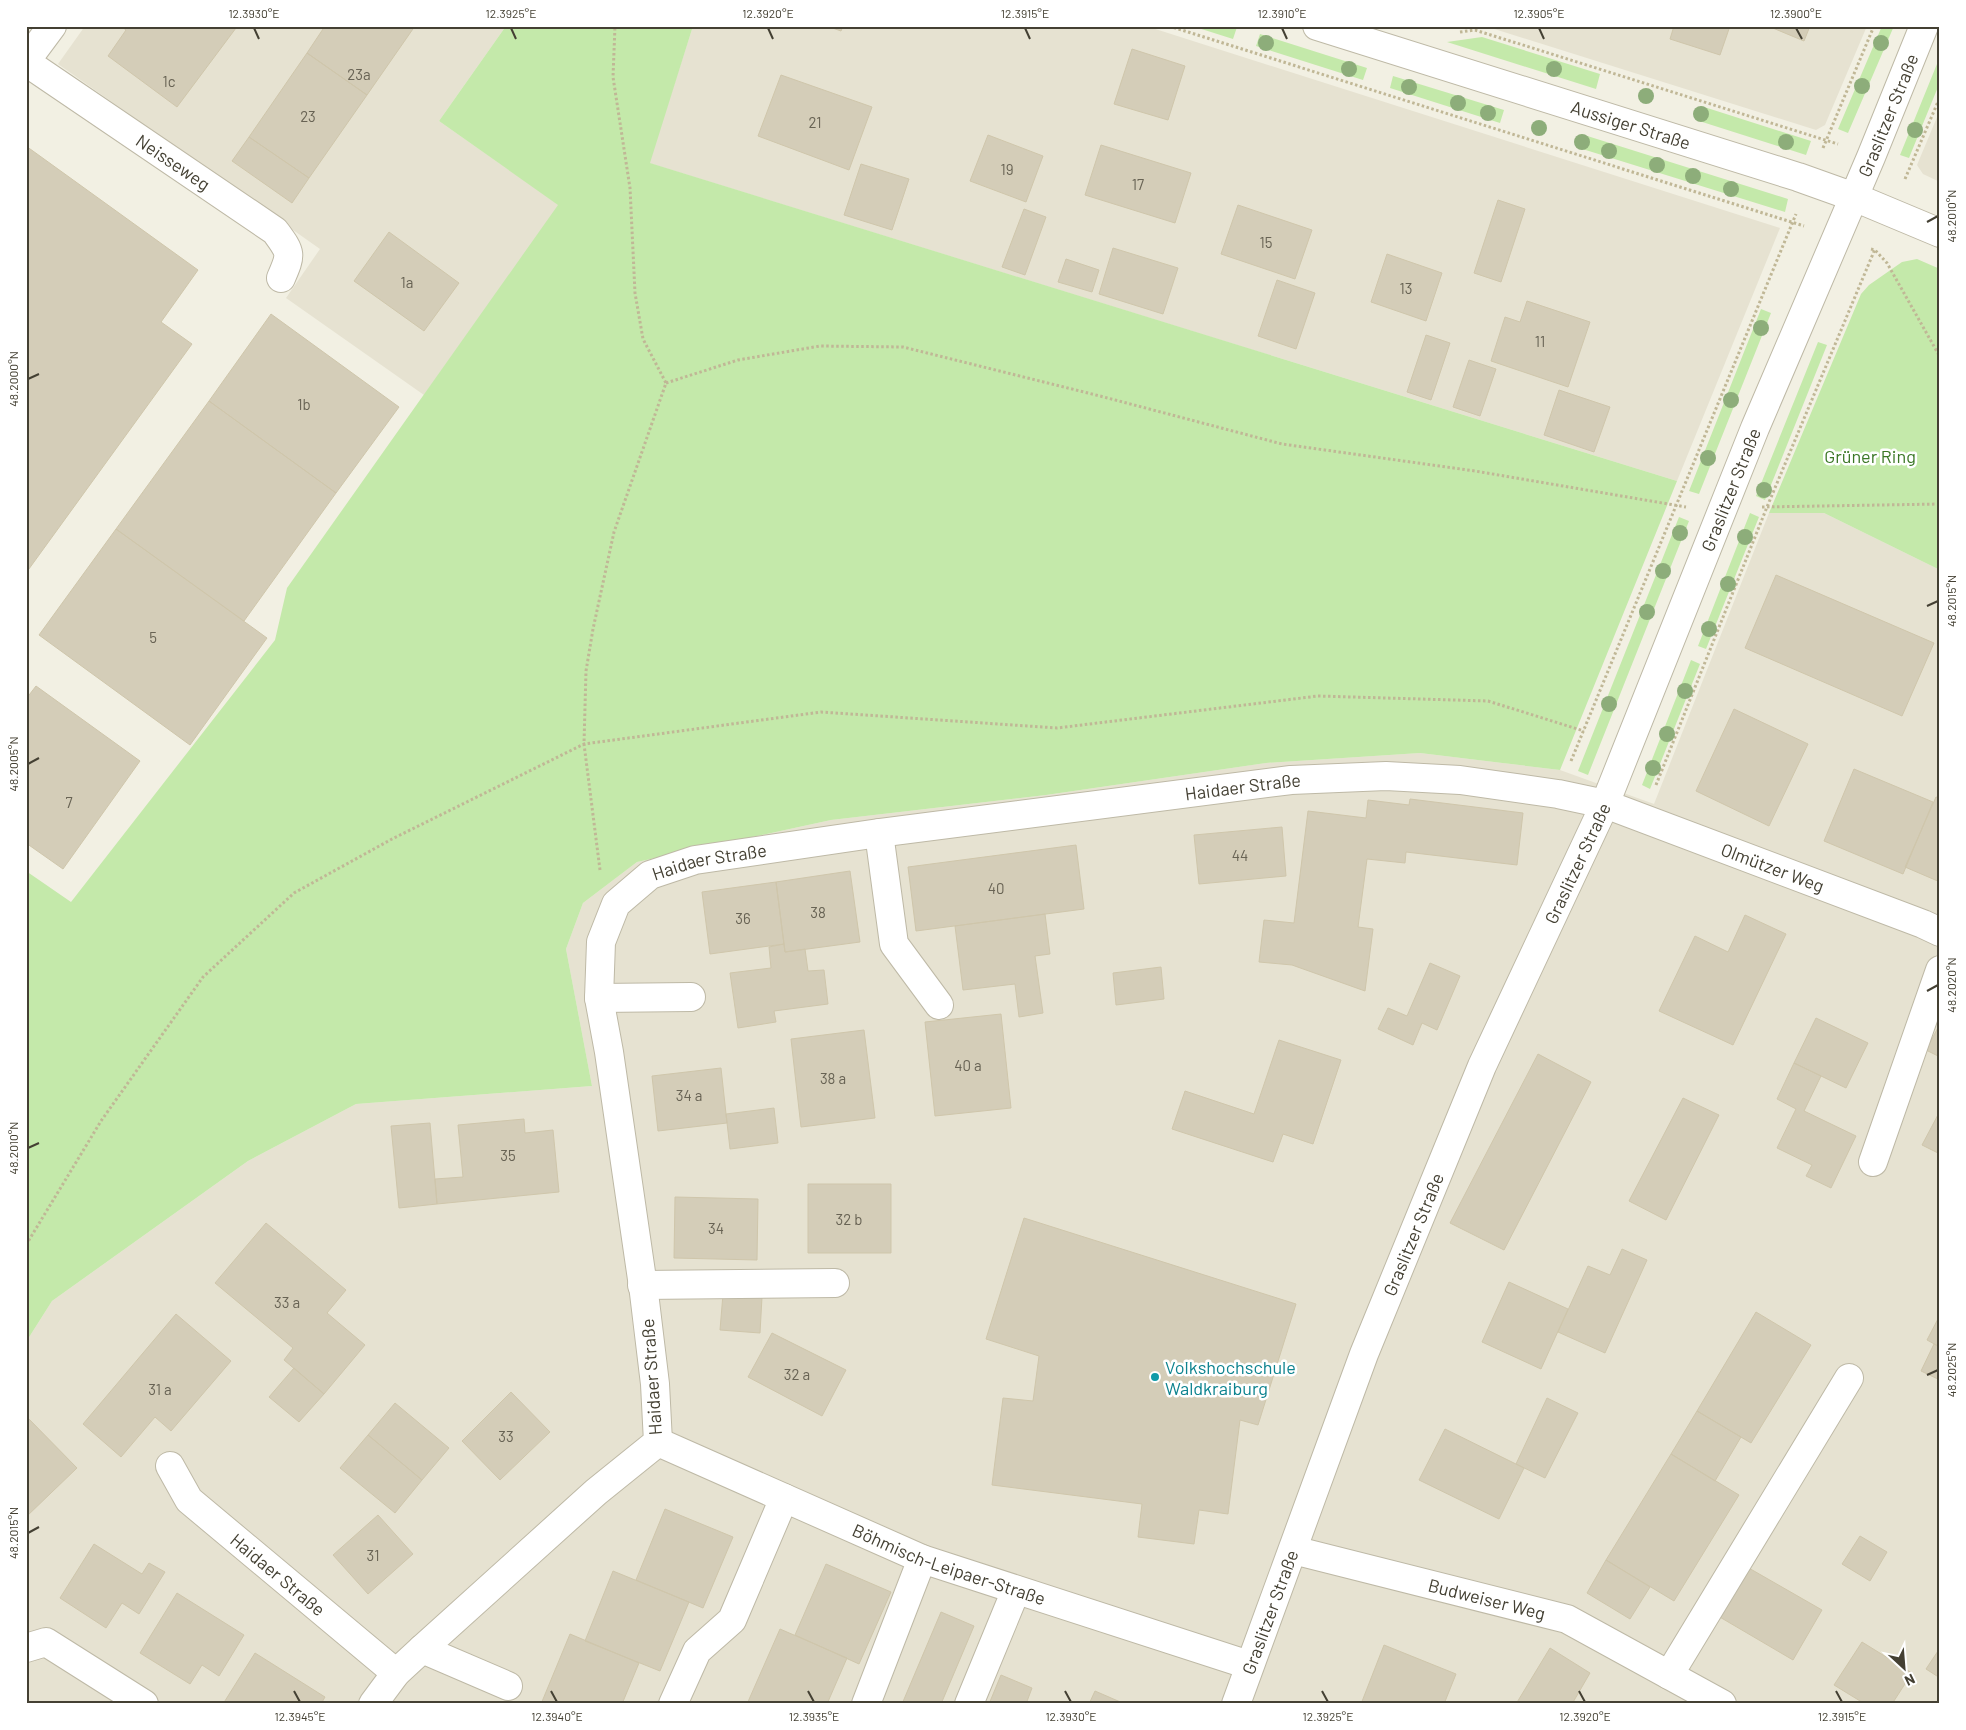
<svg xmlns="http://www.w3.org/2000/svg" width="1966" height="1730" viewBox="0 0 1966 1730" font-family="Barlow,sans-serif">
<style>
.residential{fill:#e6e2d1}
.green{fill:#c4e9aa}
.building{fill:#d4cdb8;stroke:#cfc6ab}
.lines{fill:none;stroke-linecap:round;stroke-linejoin:round}
.minor-casing{stroke:#beb9a6;stroke-width:30}
.path{stroke:#c0b796;stroke-width:3;stroke-dasharray:2.5 2.5;stroke-linecap:butt}
.minor{stroke:#fff;stroke-width:28}
.tree{fill:#8dad7a}
.ticks{fill:none;stroke:#444033;stroke-width:2}
.culture-dot{fill:#0f9aa8;stroke:#fff;stroke-width:2}
.labels{text-anchor:middle;dominant-baseline:central;stroke-width:5;stroke-linejoin:round;paint-order:stroke}
.number-label{font-size:15px;fill:#686354}
.street-label{font-size:18px;fill:#444033;stroke:#fff}
.park-label{font-size:18px;fill:#3a7725;stroke:#fff}
.culture-label{font-size:18px;fill:#0d838f;stroke:#fff;text-anchor:start}
.neatline{fill:none;stroke:#444033;stroke-width:2}
.ticks-label{font-size:12px;text-anchor:middle;fill:#444033}
</style>
<rect width="100%" height="100%" fill="#f2f0e3"/>
<path class="residential" d="M85,26H506L439,121L559,205L424,395L286,298L320,249L58,64Z
M693,26H1146L1780,228L1677,481L649,163Z
M1485,26H1867L1825,125L1816,130Z
M1940,110V182L1923,174L1917,165Z
M1769,513H1824L1940,570V1704H26V1342L52,1301L248,1161L356,1104L592,1086L566,949L583,903L637,862L831,820L1046,795L1266,763L1420,753L1560,770L1654,804Z"/>
<path class="green" d="M506,26H693L650,163L1677,481L1560,770L1420,753L1266,763L1046,795L831,820L637,862L583,903L566,949L592,1086L356,1104L248,1161L52,1301L26,1342V871L71,902L275,640L287,588L558,205L439,121Z
M1192,26H1236L1237,27L1233,39Z
M1882,26H1894L1848,133L1838,129Z
M1260,34L1367,68L1363,80L1256,46Z
M1482,37L1600,74L1596,89L1447,42Z
M1937,64L1940,65V82L1909,158L1900,155Z
M1393,76L1504,110L1500,123L1390,88Z
M1701,106L1811,141L1806,155L1696,120Z
M1581,134L1788,199L1785,212L1576,147Z
M1917,259L1940,269V570L1824,513H1769L1861,294L1869,285L1902,262Z
M1761,309L1771,313L1699,494L1689,491Z
M1818,342L1827,345L1765,500L1756,496Z
M1750,513L1759,517L1706,649L1698,646Z
M1679,517L1689,521L1588,775L1578,771Z
M1691,660L1700,664L1650,789L1642,785Z"/>
<path class="building" d="M121,26H234L236,28L177,107L108,56L126,30Z
M325,26H415L367,95L307,53Z
M827,26H843L841,31Z
M1674,26H1730L1720,55L1670,39Z
M1768,26H1810L1804,41Z
M1132,49L1185,66L1168,120L1114,104Z
M307,53L367,95L309,178L249,137Z
M781,75L872,107L849,170L758,136Z
M988,135L1043,156L1026,202L970,181Z
M249,137L309,178L292,203L232,161Z
M1101,145L1191,173L1175,223L1085,195Z
M26,146L198,270L161,322L192,344L26,573Z
M861,164L909,179L892,230L844,215Z
M1498,200L1525,209L1501,282L1474,273Z
M1238,205L1312,230L1295,279L1221,254Z
M1024,209L1046,217L1025,275L1002,267Z
M389,232L459,283L424,331L354,281Z
M1113,248L1178,268L1163,314L1099,294Z
M1387,254L1442,273L1426,321L1371,302Z
M1066,259L1099,270L1092,292L1058,282Z
M1277,280L1315,293L1296,349L1258,336Z
M1527,301L1590,322L1568,387L1491,361L1505,317L1520,322Z
M271,314L399,407L336,493L209,401Z
M1426,335L1450,343L1431,400L1407,392Z
M1469,360L1496,369L1480,416L1453,407Z
M1559,390L1610,407L1594,452L1544,435Z
M209,401L336,493L244,621L116,529Z
M116,529L267,638L190,745L39,635Z
M1776,575L1934,643L1902,716L1745,648Z
M36,686L140,761L63,869L26,843V699Z
M1734,709L1808,744L1769,826L1696,791Z
M1854,769L1933,802L1903,874L1824,841Z
M1936,797L1940,798V882L1905,867Z
M1410,799L1523,813L1517,865L1406,852L1405,863L1367,859L1358,927L1373,929L1365,991L1292,965L1259,962L1264,920L1294,923L1308,811L1366,818L1368,800L1409,805Z
M1282,827L1286,876L1199,884L1194,835Z
M1076,845L1084,909L916,931L908,867Z
M850,871L860,942L785,952L776,882Z
M776,882L784,944L710,954L702,892Z
M1045,914L1050,954L1035,956L1043,1013L1019,1017L1015,984L963,990L955,926Z
M1745,915L1786,934L1733,1045L1659,1011L1695,936L1728,952Z
M784,944L785,952L805,949L808,971L824,970L828,1004L774,1011L776,1022L738,1028L730,973L771,968L769,947Z
M1430,963L1460,976L1437,1030L1422,1023L1413,1045L1378,1029L1388,1008L1407,1016Z
M1161,967L1164,999L1116,1005L1113,973Z
M1001,1014L1011,1108L935,1116L925,1022Z
M1816,1018L1868,1043L1846,1088L1794,1063Z
M1940,1024V1057L1926,1050Z
M864,1030L875,1118L801,1127L791,1039Z
M1279,1040L1341,1060L1313,1144L1283,1134L1273,1162L1172,1129L1185,1091L1254,1114Z
M1538,1054L1591,1082L1504,1250L1450,1223Z
M1794,1063L1821,1076L1804,1111L1856,1136L1831,1188L1806,1176L1812,1165L1777,1148L1796,1109L1777,1099Z
M721,1068L727,1123L658,1131L652,1076Z
M1683,1098L1719,1115L1666,1220L1629,1201Z
M774,1108L778,1143L730,1149L726,1114Z
M1940,1111V1154L1922,1145Z
M524,1119L525,1133L553,1130L559,1192L437,1204L435,1179L463,1177L458,1125Z
M430,1123L437,1204L399,1208L391,1126Z
M808,1184H891V1253H808Z
M675,1197L758,1199L757,1260L674,1258Z
M1024,1218L1296,1304L1258,1425L1240,1420L1228,1514L1199,1510L1194,1544L1138,1537L1142,1504L992,1485L1003,1398L1033,1401L1039,1356L986,1339Z
M266,1223L346,1290L327,1313L365,1345L324,1394L284,1360L293,1348L215,1283Z
M1622,1249L1647,1260L1605,1353L1558,1332L1588,1266L1610,1275Z
M1509,1282L1568,1309L1541,1369L1482,1342Z
M723,1294L762,1297L760,1333L720,1330Z
M1756,1312L1811,1345L1751,1443L1697,1411Z
M176,1314L231,1361L171,1431L155,1417L121,1457L83,1424Z
M1940,1315V1347L1927,1340Z
M772,1333L846,1370L822,1416L748,1377Z
M1934,1344L1940,1347V1380L1921,1371Z
M294,1368L324,1394L299,1422L269,1397Z
M511,1392L550,1432L500,1480L462,1441Z
M1547,1398L1578,1413L1545,1478L1516,1464Z
M395,1403L449,1448L422,1480L368,1435Z
M1697,1411L1741,1437L1715,1481L1671,1454Z
M26,1416L77,1468L26,1517Z
M1445,1429L1524,1468L1499,1519L1419,1480Z
M368,1435L422,1480L395,1513L340,1468Z
M1671,1454L1739,1495L1674,1601L1606,1560Z
M665,1509L733,1537L703,1608L636,1580Z
M378,1515L413,1554L368,1594L333,1555Z
M1860,1536L1887,1552L1870,1581L1842,1564Z
M94,1544L142,1574L149,1563L165,1572L139,1614L122,1603L106,1628L60,1598Z
M1606,1560L1650,1587L1630,1619L1587,1593Z
M826,1564L891,1592L859,1664L795,1635Z
M1747,1567L1822,1610L1793,1660L1718,1616Z
M613,1571L689,1602L660,1671L585,1641Z
M177,1593L244,1635L219,1676L202,1665L190,1684L140,1653Z
M941,1612L974,1626L941,1704H902Z
M780,1629L847,1658L827,1704H747Z
M570,1634L639,1663L622,1704H541Z
M1862,1642L1912,1673L1892,1704H1865L1834,1685Z
M1384,1645L1456,1674L1444,1704H1361Z
M1550,1648L1590,1673L1572,1704H1516Z
M1940,1648V1678L1926,1669Z
M255,1653L325,1697L321,1704H223Z
M1001,1675L1032,1688L1026,1704H989Z
M1095,1691L1125,1704H1089Z"/>
<g class="lines">
<defs>
<g id="minor">
<path id="s1" d="M1317,26L1798,177L1854,197L1940,233"/>
<path d="M26,61L52,26"/>
<path id="s2" d="M26,62L275,231C291,253 292,253 281,278"/>
<path d="M879,833L894,944L939,1005"/>
<path d="M599,998L691,997"/>
<path d="M1873,1162L1940,970"/>
<path d="M642,1285L835,1283"/>
<path id="s3" d="M658,1442L922,1559L1249,1665"/>
<path id="s4" d="M170,1466L189,1500L396,1673"/>
<path id="s5" d="M1293,1550L1567,1619L1722,1704"/>
<path d="M26,1648L46,1642L144,1704"/>
<path d="M422,1649L508,1686"/>
<path d="M1669,1675L1849,1378"/>
<path id="s6" d="M373,1704L396,1673L422,1649L596,1492L658,1442L655,1384L644,1293L609,1052L599,998L601,942L616,904L650,875L695,860L879,833L1291,780L1386,776L1460,780L1558,794L1605,804L1923,924L1940,932"/>
<path d="M673,1704L697,1651L732,1620L784,1498"/>
<path d="M866,1704L922,1559"/>
<path d="M969,1704L1016,1590"/>
<path id="s7" d="M1236,1704L1364,1354L1482,1066L1605,804L1755,428L1871,157L1924,26"/>
</g>
</defs>
<use href="#minor" class="minor-casing"/>
<path class="path" d="M1169,26L1804,226
M1460,32L1475,30L1838,144
M1823,148L1874,26
M1905,179L1940,97
M1871,249L1875,250L1887,263L1940,357
M666,383L738,360L820,346L903,347L1100,396L1282,444L1475,471L1686,507
M1762,507L1940,504
M1571,761L1796,214
M1656,785L1767,507L1875,249
M600,870L584,744L586,671L593,629L614,532L666,383L643,339L635,293L630,188L613,77L615,26
M26,1245L101,1121L203,977L294,893L392,839L584,744L821,712L1057,728L1318,696L1488,701L1584,731"/>
<use href="#minor" class="minor"/>
</g>
<g class="tree">
<circle cx="1266" cy="43" r="8"/>
<circle cx="1881" cy="43" r="8"/>
<circle cx="1349" cy="69" r="8"/>
<circle cx="1554" cy="69" r="8"/>
<circle cx="1862" cy="86" r="8"/>
<circle cx="1409" cy="87" r="8"/>
<circle cx="1646" cy="96" r="8"/>
<circle cx="1458" cy="103" r="8"/>
<circle cx="1488" cy="113" r="8"/>
<circle cx="1701" cy="114" r="8"/>
<circle cx="1539" cy="128" r="8"/>
<circle cx="1915" cy="130" r="8"/>
<circle cx="1582" cy="142" r="8"/>
<circle cx="1786" cy="142" r="8"/>
<circle cx="1609" cy="151" r="8"/>
<circle cx="1657" cy="165" r="8"/>
<circle cx="1693" cy="176" r="8"/>
<circle cx="1731" cy="189" r="8"/>
<circle cx="1761" cy="328" r="8"/>
<circle cx="1731" cy="400" r="8"/>
<circle cx="1708" cy="458" r="8"/>
<circle cx="1764" cy="490" r="8"/>
<circle cx="1680" cy="533" r="8"/>
<circle cx="1745" cy="537" r="8"/>
<circle cx="1663" cy="571" r="8"/>
<circle cx="1728" cy="584" r="8"/>
<circle cx="1647" cy="612" r="8"/>
<circle cx="1709" cy="629" r="8"/>
<circle cx="1685" cy="691" r="8"/>
<circle cx="1609" cy="704" r="8"/>
<circle cx="1667" cy="734" r="8"/>
<circle cx="1653" cy="768" r="8"/>
</g>
<path class="ticks" d="M254,28L259,39M511,28L516,39M768,28L773,39M1025,28L1030,39M1282,28L1287,39M1539,28L1544,39M1796,28L1802,39M1927,222L1938,216M28,379L39,374M1927,606L1938,601M28,764L39,758M1927,991L1938,985M28,1148L39,1143M1927,1375L1938,1370M28,1533L39,1527M294,1691L300,1702M551,1691L557,1702M808,1691L814,1702M1065,1691L1071,1702M1322,1691L1328,1702M1579,1691L1585,1702M1836,1691L1842,1702"/>
<circle class="culture-dot" cx="1155" cy="1377" r="5"/>
<g class="labels">
<g class="number-label">
<text x="359" y="74">23a</text>
<text x="169" y="81">1c</text>
<text x="308" y="116">23</text>
<text x="815" y="122">21</text>
<text x="1007" y="169">19</text>
<text x="1138" y="184">17</text>
<text x="1266" y="242">15</text>
<text x="407" y="282">1a</text>
<text x="1406" y="288">13</text>
<text x="1540" y="341">11</text>
<text x="304" y="404">1b</text>
<text x="153" y="637">5</text>
<text x="69" y="802">7</text>
<text x="1240" y="855">44</text>
<text x="996" y="888">40</text>
<text x="818" y="912">38</text>
<text x="743" y="918">36</text>
<text x="968" y="1065">40 a</text>
<text x="833" y="1078">38 a</text>
<text x="689" y="1095">34 a</text>
<text x="508" y="1155">35</text>
<text x="849" y="1219">32 b</text>
<text x="716" y="1228">34</text>
<text x="287" y="1302">33 a</text>
<text x="797" y="1374">32 a</text>
<text x="160" y="1389">31 a</text>
<text x="506" y="1436">33</text>
<text x="373" y="1555">31</text>
</g>
<g class="street-label">
<text stroke="none"><textPath href="#s7" startOffset="1718">Graslitzer Straße</textPath></text>
<text stroke="none"><textPath href="#s1" startOffset="329">Aussiger Straße</textPath></text>
<text stroke="none"><textPath href="#s2" startOffset="178">Neisseweg</textPath></text>
<text stroke="none"><textPath href="#s7" startOffset="1312">Graslitzer Straße</textPath></text>
<text stroke="none"><textPath href="#s6" startOffset="1578">Haidaer Straße</textPath></text>
<text stroke="none"><textPath href="#s6" startOffset="1039">Haidaer Straße</textPath></text>
<text stroke="none"><textPath href="#s7" startOffset="908">Graslitzer Straße</textPath></text>
<text stroke="none"><textPath href="#s6" startOffset="2122">Olmützer Weg</textPath></text>
<text stroke="none"><textPath href="#s7" startOffset="502">Graslitzer Straße</textPath></text>
<text transform="translate(651 1377) rotate(-94)">Haidaer Straße</text>
<text stroke="none"><textPath href="#s3" startOffset="316">Böhmisch-Leipaer-Straße</textPath></text>
<text stroke="none"><textPath href="#s4" startOffset="155">Haidaer Straße</textPath></text>
<text stroke="none"><textPath href="#s5" startOffset="200">Budweiser Weg</textPath></text>
<text stroke="none"><textPath href="#s7" startOffset="98">Graslitzer Straße</textPath></text>
</g>
<g class="park-label">
<text x="1870" y="456">Grüner Ring</text>
</g>
<g class="culture-label">
<text x="1165" y="1367">Volkshochschule<tspan x="1165" dy="21">Waldkraiburg</tspan></text>
</g>
</g>
<rect width="1966" height="1730" fill="none" stroke="#ffffff" stroke-width="55"/>
<g transform="translate(1904 1668) rotate(154)" stroke="#ffffff" stroke-width="4" paint-order="stroke">
<path d="M0-4L9 19L0 12L-9 19Z" fill="#444033"/>
<text y="-8" font-size="14" font-weight="bold" text-anchor="middle" fill="#444033">N</text>
</g>
<rect x="28" y="28" width="1910" height="1674" class="neatline"/>
<g class="ticks-label">
<text x="254" y="18">12.3930°E</text>
<text x="511" y="18">12.3925°E</text>
<text x="768" y="18">12.3920°E</text>
<text x="1025" y="18">12.3915°E</text>
<text x="1282" y="18">12.3910°E</text>
<text x="1539" y="18">12.3905°E</text>
<text x="1796" y="18">12.3900°E</text>
<text transform="translate(1952 216) rotate(-90)" y="4">48.2010°N</text>
<text transform="translate(14 379) rotate(-90)" y="4">48.2000°N</text>
<text transform="translate(1952 601) rotate(-90)" y="4">48.2015°N</text>
<text transform="translate(14 764) rotate(-90)" y="4">48.2005°N</text>
<text transform="translate(1952 985) rotate(-90)" y="4">48.2020°N</text>
<text transform="translate(14 1148) rotate(-90)" y="4">48.2010°N</text>
<text transform="translate(1952 1370) rotate(-90)" y="4">48.2025°N</text>
<text transform="translate(14 1533) rotate(-90)" y="4">48.2015°N</text>
<text x="300" y="1721">12.3945°E</text>
<text x="557" y="1721">12.3940°E</text>
<text x="814" y="1721">12.3935°E</text>
<text x="1071" y="1721">12.3930°E</text>
<text x="1328" y="1721">12.3925°E</text>
<text x="1585" y="1721">12.3920°E</text>
<text x="1842" y="1721">12.3915°E</text>
</g>
</svg>
